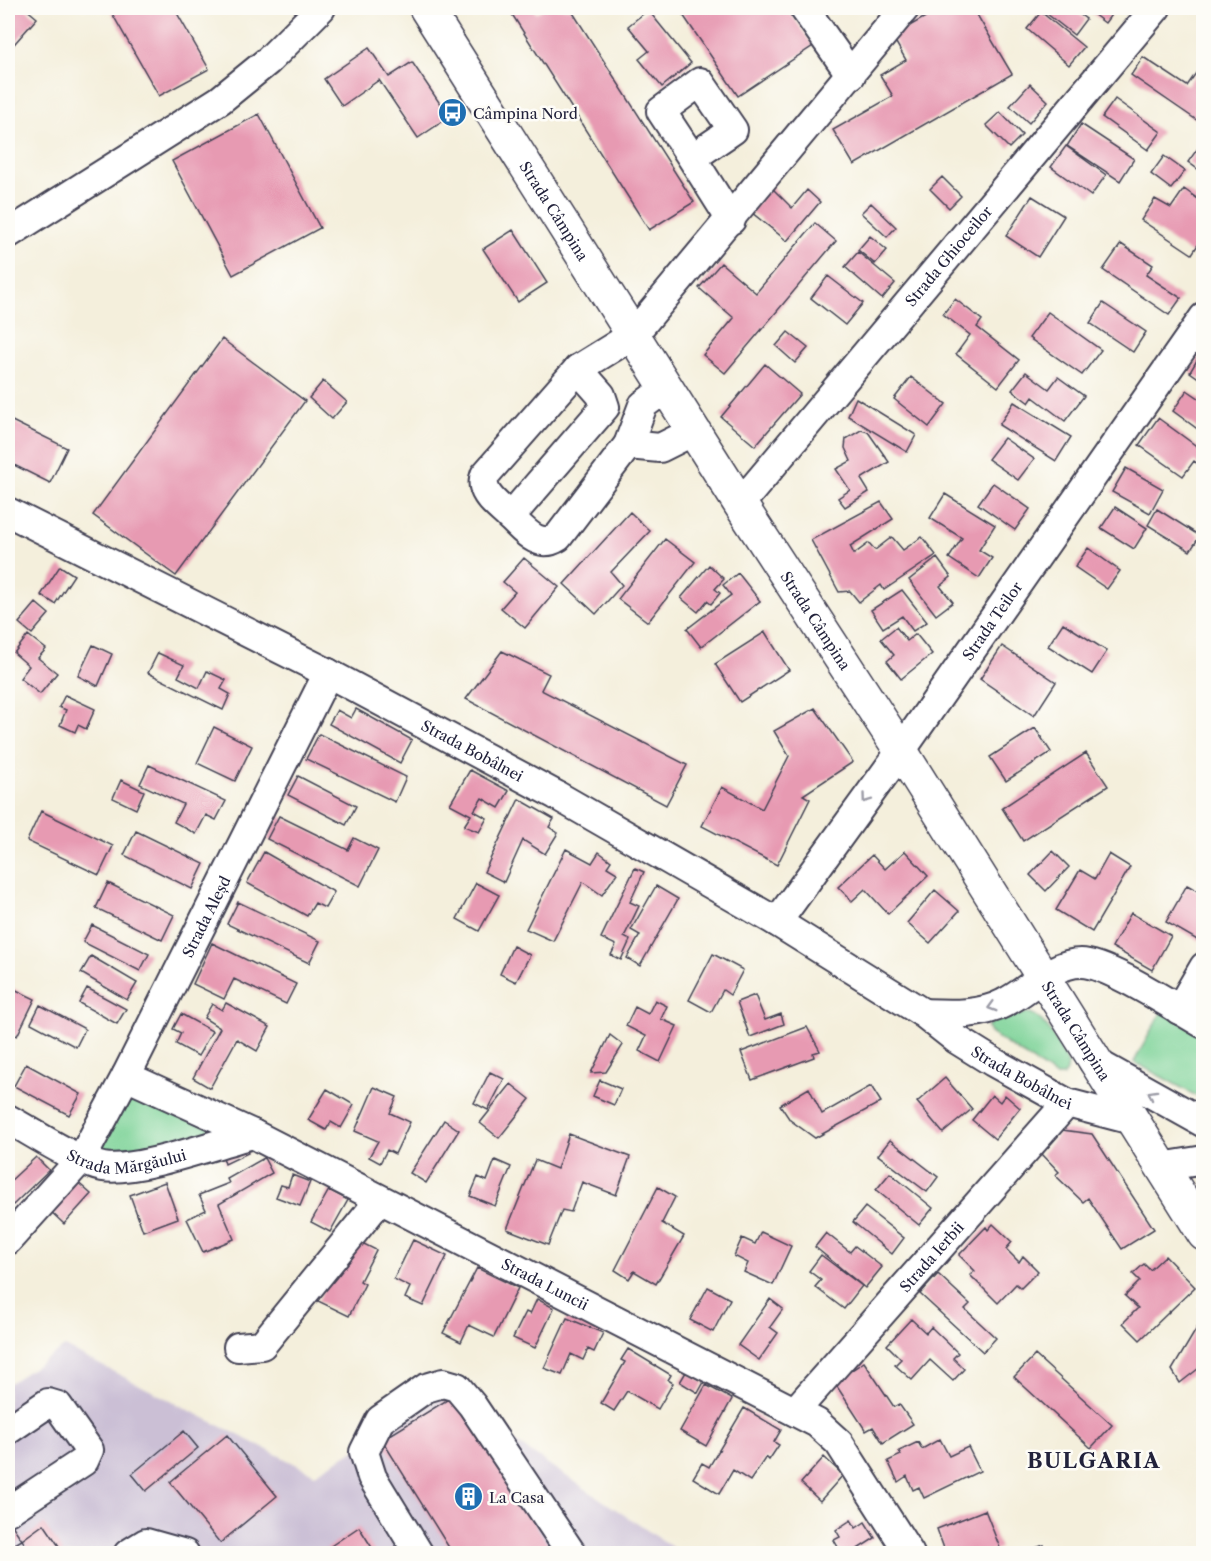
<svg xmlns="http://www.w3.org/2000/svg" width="1211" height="1561" viewBox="0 0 1211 1561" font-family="'Libre Caslon Text',serif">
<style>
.industrial{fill:#cbbfd5}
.green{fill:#7ad296;stroke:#4e7a68;stroke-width:1.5}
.building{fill:#e79ab2}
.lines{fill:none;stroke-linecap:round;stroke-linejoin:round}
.minor-casing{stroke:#424153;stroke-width:32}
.major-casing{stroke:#424153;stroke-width:36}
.minor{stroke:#fff;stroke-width:28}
.major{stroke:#fff;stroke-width:33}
.oneway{stroke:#9c9ca7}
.labels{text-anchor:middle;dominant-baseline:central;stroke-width:5;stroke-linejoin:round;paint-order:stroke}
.poi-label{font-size:15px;fill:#22223b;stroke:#fdfcf7;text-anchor:start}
.street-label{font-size:15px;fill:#22223b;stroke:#fdfcf7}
.district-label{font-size:21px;font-weight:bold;letter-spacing:1.5px;fill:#22223b;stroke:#fdfcf7}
</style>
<rect width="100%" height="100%" fill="#fdfcf7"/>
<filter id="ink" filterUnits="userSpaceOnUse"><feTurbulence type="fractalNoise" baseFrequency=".0167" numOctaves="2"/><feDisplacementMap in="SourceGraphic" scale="12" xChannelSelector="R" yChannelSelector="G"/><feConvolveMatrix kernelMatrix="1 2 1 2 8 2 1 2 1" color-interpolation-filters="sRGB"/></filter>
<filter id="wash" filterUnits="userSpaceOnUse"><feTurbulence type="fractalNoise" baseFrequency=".008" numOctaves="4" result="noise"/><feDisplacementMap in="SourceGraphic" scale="24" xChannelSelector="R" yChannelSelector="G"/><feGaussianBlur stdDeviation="1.35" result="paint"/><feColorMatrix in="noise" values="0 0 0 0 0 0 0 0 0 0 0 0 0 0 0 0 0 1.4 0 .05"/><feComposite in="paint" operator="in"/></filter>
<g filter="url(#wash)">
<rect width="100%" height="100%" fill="#f4efdc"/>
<path class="industrial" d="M65,1347L315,1474L445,1395L681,1553L8,1554V1384Z"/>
<path class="green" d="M1162,1011L1203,1034L1202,1099L1134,1062Z
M1025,1013C1047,1015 1058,1046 1068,1064L1067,1071L1063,1076H1055L990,1033L987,1027L991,1023Z
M130,1084L233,1133L121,1161L98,1157Z"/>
<g id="blocks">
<path class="building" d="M8,8H25L37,18L8,51Z
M109,8H174L209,69L159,96Z
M508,8H532L536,13L544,8H570L694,202L649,230Z
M688,8H787L813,46L738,96L681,12Z
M941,8H973L1012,74L854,165L833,130L893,96L880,75L906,60L892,36Z
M1044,8H1071L1086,19L1074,35L1042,10Z
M1085,8H1116L1105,23Z
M648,10L691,63L662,87L639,59L649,51L628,26Z
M1041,12L1084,47L1069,65L1027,29Z
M369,48L389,77L412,62L449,117L418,138L379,80L342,106L324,79Z
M1143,57L1187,86L1196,73L1203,78V113L1198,121L1131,75Z
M1030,84L1048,101L1029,123L1010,106Z
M1115,99L1161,132L1148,150L1102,117Z
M1000,112L1022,135L1009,148L986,125Z
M259,114L320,228L233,275L172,161Z
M1081,124L1134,159L1120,181L1067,146Z
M1203,141V173L1188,162Z
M1066,146L1106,175L1091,196L1051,167Z
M1164,156L1185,171L1171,189L1151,174Z
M942,177L961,196L949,208L930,189Z
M770,186L792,208L807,190L820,202L787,241L751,212Z
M1184,189L1198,199L1203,191V237L1192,254L1141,220L1155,199L1171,208Z
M1032,196L1064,216L1038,257L1006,236Z
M871,203L896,227L887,237L861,213Z
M815,223L836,241L725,373L703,355L734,318L699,288L721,263L756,293Z
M513,230L547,283L518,302L483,249Z
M870,236L887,250L875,264L858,250Z
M1121,244L1153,265L1146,275L1181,298L1169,315L1103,270Z
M858,252L895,283L882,299L845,267Z
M828,276L863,303L845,325L811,298Z
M955,299L982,320L977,327L1019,360L998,387L956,354L970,335L943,314Z
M1103,303L1146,332L1133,352L1090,323Z
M1048,312L1101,350L1082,375L1029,338Z
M788,332L808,348L795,363L776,346Z
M222,339L305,401L176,576L93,515Z
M1203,350V381L1190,372Z
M765,364L800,394L755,446L721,417Z
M1026,372L1049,389L1058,377L1084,396L1065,421L1033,397L1029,403L1012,390Z
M911,377L946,404L929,427L894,399Z
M323,381L347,402L332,419L309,398Z
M1187,390L1203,401V433L1173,411Z
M856,398L916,435L907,452L848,416Z
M1014,402L1071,437L1056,461L999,425Z
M1158,418L1202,450L1203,447V468L1194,461L1183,476L1139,445Z
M8,419L67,448L50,483L8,462Z
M861,430L868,432L889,462L861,479L869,492L845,507L838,498L850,490L836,469L851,461L845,448L846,439Z
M1004,438L1034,459L1018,480L988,459Z
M1126,468L1163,489L1150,513L1112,492Z
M993,483L1030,509L1015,530L978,504Z
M945,494L995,525L979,550L992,558L979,578L949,558L962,538L930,518Z
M881,502L893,519L850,546L854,554L869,543L875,550L892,537L903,550L922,537L936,555L884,590L881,585L859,602L850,591L839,592L811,540Z
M1115,507L1147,528L1134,549L1101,528Z
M1157,509L1200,536L1190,551L1148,525Z
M630,512L650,531L611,572L622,585L596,614L564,584Z
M665,539L695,562L648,622L618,599Z
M1088,548L1120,571L1107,589L1075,567Z
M524,558L559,587L525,628L501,608L515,592L503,582Z
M937,558L951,577L940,586L953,602L936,615L909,580Z
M709,565L724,579L715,589L720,593L711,604L707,601L698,612L681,598Z
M60,566L74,575L55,604L41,595Z
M738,573L760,601L701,647L687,629L731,595L723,585Z
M902,590L927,622L913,631L902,616L883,628L871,610Z
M36,603L49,614L32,634L19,623Z
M1063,623L1107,651L1092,674L1048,646Z
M896,627L907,641L916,634L932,654L901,679L887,661L894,655L881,639Z
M765,632L789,670L740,702L715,664Z
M28,635L46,649L38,658L57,673L40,694L20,678L29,666L14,653Z
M93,645L112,654L98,686L78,676Z
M1002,646L1056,682L1034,716L980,679Z
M502,651L549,674L541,690L687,765L666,805L466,699Z
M158,653L184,665L178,677L199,688L207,671L226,680L221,689L230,694L223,710L148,673Z
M65,695L95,709L86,729L78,725L75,732L60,725L66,710L59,707Z
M815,708L853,762L803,795L810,799L777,865L702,826L722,787L762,809L789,756L774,731Z
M356,709L412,740L400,763L329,724L337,710L351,718Z
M214,727L252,746L235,781L197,763Z
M1035,728L1051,752L1006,781L990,757Z
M319,734L406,777L395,802L306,759Z
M1086,753L1108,786L1023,841L1002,808Z
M149,765L226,801L216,820L206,815L196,834L174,822L183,804L140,784Z
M470,770L509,791L499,808L482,798L474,811L487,818L479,832L464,826L471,815L450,804Z
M298,776L356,806L346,825L288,795Z
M121,780L144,791L136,809L113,798Z
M519,799L554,819L549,827L558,833L545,854L523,840L504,882L484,872Z
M41,811L113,846L99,875L27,841Z
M279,816L348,850L354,838L378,850L360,886L267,839Z
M136,831L204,864L192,889L124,855Z
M566,849L592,863L599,852L611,861L607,867L617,873L602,895L583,882L553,941L526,929Z
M905,851L928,876L888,914L865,889L852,901L838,887L872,855L885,869Z
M1053,851L1069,867L1046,891L1030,875Z
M264,852L334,892L325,908L315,903L307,916L247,883Z
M1109,854L1130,867L1092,932L1056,910L1080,870L1095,879Z
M635,868L644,872L630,902L639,906L624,937L630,940L621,960L611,955L616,945L601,938Z
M108,883L174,915L162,940L96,908Z
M476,883L499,895L479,931L457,919Z
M1187,885L1203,894V933L1199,941L1166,922Z
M656,886L678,899L640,966L627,958L640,935L631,930Z
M935,890L959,911L930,943L907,923Z
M238,902L320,941L309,963L227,924Z
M1131,913L1171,936L1152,970L1112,947Z
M92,925L149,954L140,971L83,942Z
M212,943L296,984L286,1004L234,979L224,999L193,984Z
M513,946L530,955L516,982L500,974Z
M713,954L743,970L730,995L723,990L711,1012L689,1000Z
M91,956L137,983L127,1000L81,973Z
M8,986L35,999L17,1036L8,1032Z
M87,988L126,1009L117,1024L79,1003Z
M755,995L765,1020L781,1014L784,1024L750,1037L737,1002Z
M655,1000L667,1006L661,1019L677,1026L660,1062L639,1051L646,1036L626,1026L635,1007L648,1014Z
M226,1003L270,1027L257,1051L237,1039L210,1088L193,1078L220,1028L204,1018L212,1004L222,1010Z
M40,1005L85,1029L76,1047L31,1023Z
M181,1014L212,1031L198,1056L176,1044L181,1033L173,1029Z
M807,1027L820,1051L813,1053L814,1057L752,1080L741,1052Z
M610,1035L623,1045L606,1072L591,1073Z
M26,1064L81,1094L69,1115L14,1086Z
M490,1072L504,1079L488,1110L474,1103Z
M945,1078L972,1109L943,1133L917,1102Z
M600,1080L621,1089L614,1105L593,1096Z
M511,1084L530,1099L499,1138L480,1123Z
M871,1086L881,1102L815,1138L790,1120L780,1105L809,1088L822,1114Z
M374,1087L397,1097L390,1113L410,1122L395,1154L387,1150L380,1163L369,1157L378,1141L355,1131Z
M327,1089L354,1105L341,1128L331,1122L326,1130L308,1120Z
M992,1095L1000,1102L1005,1095L1020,1108L995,1139L972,1120Z
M444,1120L459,1130L426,1183L410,1173Z
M1062,1130L1092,1134L1154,1229L1122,1249L1088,1198L1083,1202L1055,1175L1059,1172L1042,1154Z
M569,1134L630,1157L616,1195L582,1182L571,1212L562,1210L548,1245L507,1229L535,1160L557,1169Z
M890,1140L938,1177L927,1192L878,1155Z
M241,1143L248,1153L225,1164L221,1150Z
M36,1157L49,1170L13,1205L8,1200V1183Z
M264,1158L272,1173L219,1204L234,1239L203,1252L187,1219L206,1210L199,1195L229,1183L227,1179Z
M495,1160L511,1167L495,1206L470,1196L478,1177L487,1181Z
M890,1173L933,1208L919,1225L876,1190Z
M292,1175L310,1182L300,1206L276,1197L281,1185L288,1187Z
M74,1179L91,1194L64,1224L48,1209Z
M165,1182L178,1218L143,1231L130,1195Z
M658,1187L675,1197L662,1223L684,1236L656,1284L634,1271L629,1279L615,1270Z
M329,1190L348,1200L330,1232L311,1222Z
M865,1207L904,1238L892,1254L853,1222Z
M993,1224L1012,1242L1006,1249L1019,1262L1023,1256L1038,1271L1021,1288L1016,1284L998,1303L970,1275L975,1271L959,1255L986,1227L988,1230Z
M761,1232L791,1246L773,1285L744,1272L748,1263L734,1256L742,1238L755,1244Z
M826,1233L850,1252L855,1246L882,1267L865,1288L815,1247Z
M356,1240L376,1250L360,1281L365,1284L349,1316L318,1301L333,1271L339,1274Z
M413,1240L447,1256L423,1306L405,1298L410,1287L394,1279Z
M821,1255L862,1286L844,1309L815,1287L821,1280L809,1271Z
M1165,1256L1195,1287L1140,1340L1123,1323L1138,1308L1125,1296L1140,1281L1133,1274L1144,1264L1150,1270Z
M477,1268L518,1288L494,1337L469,1325L461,1342L443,1333Z
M938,1274L970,1304L965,1309L996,1338L983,1352L920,1294Z
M708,1287L730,1299L713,1332L690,1320Z
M537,1299L554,1308L535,1348L513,1338L526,1312L530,1314Z
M770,1299L783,1309L770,1327L778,1333L759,1360L738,1345Z
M567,1318L603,1333L594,1352L588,1349L583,1360L571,1354L562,1375L544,1368Z
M1203,1318V1365L1180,1383L1172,1370Z
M911,1319L926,1333L931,1327L958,1353L953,1358L964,1369L953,1381L930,1360L912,1380L895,1365L901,1359L887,1345Z
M628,1349L671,1375L668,1380L673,1383L658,1409L627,1391L614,1411L601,1403L625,1362L621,1360Z
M1035,1355L1112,1425L1091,1448L1014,1377Z
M864,1362L894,1407L899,1404L913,1424L883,1443L873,1427L866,1431L834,1382Z
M686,1372L704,1382L698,1393L680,1382Z
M706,1385L732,1399L706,1446L680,1431Z
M455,1395L554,1554H453L382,1440Z
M744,1408L781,1430L774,1442L779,1445L769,1460L766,1457L750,1481L733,1470L719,1494L693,1478L702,1463L709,1467Z
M184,1431L198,1448L146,1491L132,1474Z
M227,1435L277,1496L220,1543L170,1482Z
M940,1439L949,1456L968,1447L980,1471L924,1498L919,1487L913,1490L907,1476L898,1482L888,1461L901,1455L899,1451L918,1442L922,1449Z
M824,1457L843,1475L820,1501L801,1483Z
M985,1510L1000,1548L986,1554H946L937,1529Z
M8,1519L22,1540L15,1544L22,1554H8Z
M851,1520L856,1528L865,1522L875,1538L850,1554H842L834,1540L840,1537L836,1530Z
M44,1524L63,1552L61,1554H32L22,1540Z
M359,1527L376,1554H319Z
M1044,1545L1047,1554H1021V1553Z"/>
</g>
</g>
<g filter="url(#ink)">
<use href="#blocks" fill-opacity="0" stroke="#424153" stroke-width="1.5"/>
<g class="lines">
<defs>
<g id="minor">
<path d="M804,8L851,75"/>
<path d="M692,158L661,111L700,82L733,130L692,158L731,220"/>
<path d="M8,234L220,100L268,61L321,8"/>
<path d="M666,388L643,405L628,445L558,537C538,550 523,529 510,517L605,407L601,395L578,369L633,335L905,8"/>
<path d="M628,445L660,448L694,431"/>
<path id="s1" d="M740,504L1156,8"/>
<path id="s2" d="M8,512L328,673L556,795L777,922L923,1013L956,1039L993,1062L1067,1103L1132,1120"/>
<path d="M510,517C498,505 478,493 485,475L578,369"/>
<path id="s3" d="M777,922L901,751L1204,317"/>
<path d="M1179,1010L1204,967"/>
<path d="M923,1013C949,1014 980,1016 1004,1003C1029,991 1052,963 1081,963C1108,963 1177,1009 1204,1024"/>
<path d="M1093,1061L1204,1123"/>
<path id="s4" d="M126,1076L253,1134L817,1423L839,1443L910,1554"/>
<path id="s5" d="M8,1119C32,1132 77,1162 103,1167C137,1173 217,1143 253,1134"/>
<path d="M1161,1167L1204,1160"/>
<path id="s6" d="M8,1240L82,1158L126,1076L328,673"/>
<path d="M238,1347L262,1345L379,1201"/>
<path id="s7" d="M795,1411L1067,1103"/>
<path d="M8,1430L48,1403L58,1406L89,1450L84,1461L8,1511"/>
<path d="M128,1554L146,1543L185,1554"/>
<path d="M419,1554L372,1477L364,1452L380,1420L426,1388L443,1383L457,1387L472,1405L572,1554"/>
</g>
<g id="major">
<path id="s8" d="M426,8L740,504L901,751L1204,1234"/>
</g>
</defs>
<use href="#minor" class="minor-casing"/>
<use href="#major" class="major-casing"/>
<use href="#minor" class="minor"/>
<use href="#major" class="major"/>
</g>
<defs><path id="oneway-chevron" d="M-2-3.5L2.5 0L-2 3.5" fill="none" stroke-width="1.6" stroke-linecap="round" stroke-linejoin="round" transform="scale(1.5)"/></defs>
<g class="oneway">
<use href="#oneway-chevron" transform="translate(866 799) rotate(126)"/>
<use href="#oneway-chevron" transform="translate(992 1007) rotate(164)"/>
<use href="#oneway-chevron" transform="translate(1152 1094) rotate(-151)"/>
</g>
</g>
<defs>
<symbol id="bus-disc" viewBox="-11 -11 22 22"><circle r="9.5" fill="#1f6fb2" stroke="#fdfcf7"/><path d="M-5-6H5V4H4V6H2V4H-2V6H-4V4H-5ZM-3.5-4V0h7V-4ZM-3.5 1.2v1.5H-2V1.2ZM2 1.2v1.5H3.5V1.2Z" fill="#fff"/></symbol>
<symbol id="building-disc" viewBox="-11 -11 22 22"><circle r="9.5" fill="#1f6fb2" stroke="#fdfcf7"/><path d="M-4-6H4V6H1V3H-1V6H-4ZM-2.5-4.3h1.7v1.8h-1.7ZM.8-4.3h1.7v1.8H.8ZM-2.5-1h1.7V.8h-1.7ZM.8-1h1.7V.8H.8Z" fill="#fff"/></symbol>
</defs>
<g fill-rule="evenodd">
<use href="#bus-disc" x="436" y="96" width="33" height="33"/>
<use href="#building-disc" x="452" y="1480" width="33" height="33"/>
</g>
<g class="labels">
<g class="poi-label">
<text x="473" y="113">Câmpina Nord</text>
<text x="489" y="1497">La Casa</text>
</g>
<g class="street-label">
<text stroke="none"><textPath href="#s8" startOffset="240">Strada Câmpina</textPath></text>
<text stroke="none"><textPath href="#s1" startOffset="324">Strada Ghioceilor</textPath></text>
<text stroke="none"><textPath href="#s8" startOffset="726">Strada Câmpina</textPath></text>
<text stroke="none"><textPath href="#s3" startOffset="370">Strada Teilor</textPath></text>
<text stroke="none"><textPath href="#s2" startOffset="522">Strada Bobâlnei</textPath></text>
<text stroke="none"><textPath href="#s6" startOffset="382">Strada Aleșd</textPath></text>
<text stroke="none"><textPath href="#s8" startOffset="1212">Strada Câmpina</textPath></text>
<text stroke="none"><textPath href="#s2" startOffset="1162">Strada Bobâlnei</textPath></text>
<text stroke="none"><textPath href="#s5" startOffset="130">Strada Mărgăului</textPath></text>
<text stroke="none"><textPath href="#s7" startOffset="206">Strada Ierbii</textPath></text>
<text stroke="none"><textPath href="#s4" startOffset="468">Strada Luncii</textPath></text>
</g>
<g class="district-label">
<text x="1094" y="1460">BULGARIA</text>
</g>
</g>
<rect width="1211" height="1561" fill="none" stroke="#fdfcf7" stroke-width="30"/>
</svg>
